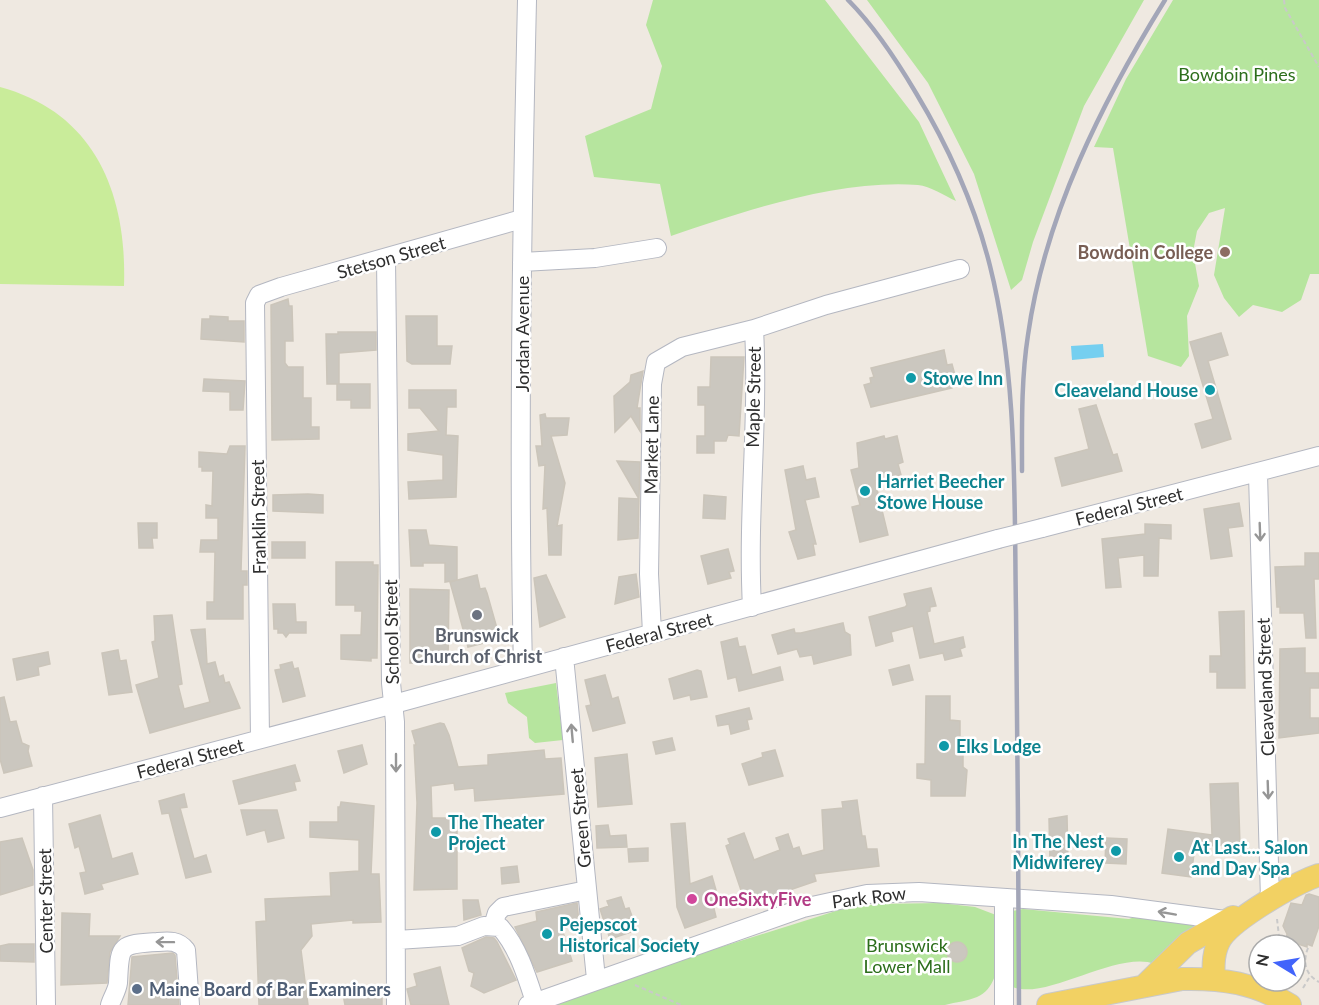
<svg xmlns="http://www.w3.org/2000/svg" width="1319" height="1005" viewBox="0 0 1319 1005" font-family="Lato,sans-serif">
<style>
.green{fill:#b6e59e}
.pitch{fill:#c9ec9a}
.water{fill:#75cff0}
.building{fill:#cbc7bf;stroke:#cbc5ba;stroke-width:1.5}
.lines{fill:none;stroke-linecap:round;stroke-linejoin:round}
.minor-casing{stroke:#b4b7c1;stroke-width:20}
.major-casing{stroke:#c9c9c9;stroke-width:24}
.path{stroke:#c9c9c9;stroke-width:2;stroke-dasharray:4.5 3;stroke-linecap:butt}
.minor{stroke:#fff;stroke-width:18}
.major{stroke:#f2d163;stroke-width:22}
.rail{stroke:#a3a6b8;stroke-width:4.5}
.minor-bridge-casing{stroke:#b4b7c1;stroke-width:20;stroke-linecap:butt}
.minor-bridge{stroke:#fff;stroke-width:18}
.oneway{stroke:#969696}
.education-dot{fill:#8d6e63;stroke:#fff;stroke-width:2}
.culture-dot{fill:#0f9aa8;stroke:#fff;stroke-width:2}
.worship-dot{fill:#6b7280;stroke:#fff;stroke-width:2}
.hotel-dot{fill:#d1479c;stroke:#fff;stroke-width:2}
.service-dot{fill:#5c6f8a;stroke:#fff;stroke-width:2}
.labels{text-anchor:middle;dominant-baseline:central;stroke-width:5;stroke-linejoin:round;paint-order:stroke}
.park-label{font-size:18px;fill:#2c6e1b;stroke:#fff}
.education-label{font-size:18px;font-weight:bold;fill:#785e54;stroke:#fff;text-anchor:end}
.street-label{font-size:18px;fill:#2e2e2e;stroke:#fff}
.culture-label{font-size:18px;font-weight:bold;fill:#0d838f;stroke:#fff;text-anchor:start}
.worship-label{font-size:18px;font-weight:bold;fill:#5b616d;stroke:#fff}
.hotel-label{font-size:18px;font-weight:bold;fill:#b23c85;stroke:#fff;text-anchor:start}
.service-label{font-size:18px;font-weight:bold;fill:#4e5e75;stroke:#fff;text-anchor:start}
</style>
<rect width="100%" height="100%" fill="#efe9e1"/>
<path class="green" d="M653,0H825L919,122L956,201C945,196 930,186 918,185C839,179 744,211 671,236L660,184L594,177L585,136L651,109L662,66L646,25Z
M867,0H1144L1084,106L1033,242L1022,280L1011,290L974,174L928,83Z
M1173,0H1319V274H1310L1301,300L1282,312L1253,305L1239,317L1224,298L1214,275L1225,208L1209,213L1197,231L1193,252L1199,286L1187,316L1189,356L1181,367L1148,356L1113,148L1094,147L1126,79Z
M556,683L563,740L535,743L529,738L527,717L508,703L505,693Z
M940,903L975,907L996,915C996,941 1006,984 977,997C968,1001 956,1002 945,1005H546L603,984L839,910L876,904Z
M1023,909L1129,919L1145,913L1201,924L1155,964C1117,949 1040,1005 1009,985L1012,911Z"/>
<path class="pitch" d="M0,87C96,113 127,195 124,286L0,284Z"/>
<path class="water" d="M1103,344L1104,357L1072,360L1071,346Z"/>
<path class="building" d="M288,299L289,306H292L293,341H285V363L288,367H303V398H311V427H319V439L272,440L271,305Z
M210,316L228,317V321H244V342L201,339L202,319H210Z
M406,316H437V346H452L450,364H412L407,361Z
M338,332H376V350L339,353V384H327L326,334H338Z
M1221,333L1228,355L1208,361L1231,439L1202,448L1195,424L1213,419L1190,342Z
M944,350L947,365L952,364L955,375L950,377L952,388L871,407L864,385L871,383L870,378L874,377L871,368Z
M711,357H744L739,436L728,435L726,441H714V453H697V436H705V405H698V387H710Z
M643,371L637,408H640V431L631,416L615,432L614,396L630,382L631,375Z
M204,379L245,381L243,410H230V392L203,391Z
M337,384H370V408H351V400H337Z
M409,390H456V407H447L446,435L458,436L456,497L409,499L408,482L443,480V455L408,450V434L439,431L420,408H409Z
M1096,405L1113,455L1117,454L1122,471L1062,486L1055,458L1089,449L1079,409Z
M545,414L546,418H569L567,435L551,436L565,483L557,526L562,525L561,555H549L547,508L543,509L545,465L539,466L536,446H542L540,415Z
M884,436L885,439L897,436L903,462L898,464L901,475L875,481L888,535L860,542L852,507L860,505L851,470L859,468L857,443Z
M230,446H245L241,571H247V585H243V619H207V602H214L215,552H200L201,540H218V518H206V505L212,506L213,471H202V467H199V452L227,454Z
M617,461L640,462L639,499Z
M803,466L806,480L815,478L819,497L805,500L816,544H813L815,555L798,559L789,532L796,530L785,470Z
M308,494L323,495V513L273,511V495Z
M704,495L726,497L725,519L703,518Z
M619,498L639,499L638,538L618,540Z
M1239,503L1243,526L1228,528L1232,556L1211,559L1204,509Z
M138,523H157V538H152L153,548H139Z
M1145,524L1171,525V539L1159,538L1158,576H1144V555L1118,558L1121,587L1106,588L1102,539L1145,534Z
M409,530H426L429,545L457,547V580L445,582V563H423V566H411Z
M272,542H305V558H272Z
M728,549L734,571L729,572L731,578L708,584L701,556Z
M1305,553H1319V579H1314L1316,638H1306L1304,613H1280V607H1277L1275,567L1305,566Z
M336,562H373V565H378L377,658H371V661L341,659V635H361L362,611H355V605H336Z
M636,574L639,597L615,604L619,577Z
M477,575L480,589L485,588L487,593L500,639L468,647L450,582Z
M546,575L565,617L540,627L534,578Z
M931,588L936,606L930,607V611L927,612L934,644L963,637L965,647L960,649L962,656L945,660L943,653L920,658L913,626L891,632L893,641L876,646L869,617L905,607L907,605L904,594Z
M410,589L449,590L448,664L410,663Z
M273,604H295L296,622H306V633H289L286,637L283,633H278V629H274Z
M1244,611L1245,688H1217V672H1210V656H1221L1219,612Z
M172,615L182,684L178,685L184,709L210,702L191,630L205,629L207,664L215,662L219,677L223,675L225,683L229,682L240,708L150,733L136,685L159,678L152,642L155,641V636L154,616Z
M843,623L845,632L850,635L851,655L814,664L812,655L800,657L797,649L778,654L772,635L794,629L795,633H801Z
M737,638L739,647L745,646L752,675L780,667L783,680L739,691L736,677L728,679L721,642Z
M1305,648V673H1319V688H1310V718H1319V733L1279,738L1280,649Z
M118,650L120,661L126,660L132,692L109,695L102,653Z
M48,652L50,664L38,667L39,675L17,680L13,659Z
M292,662L294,669L298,668L305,696L283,702L275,670L281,669L280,665Z
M909,665L913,680L893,685L889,670Z
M697,670L701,671L707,697L691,700L690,695L674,699L669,679Z
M605,675L612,699L618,697L625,723L593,731L586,706L591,705L585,680Z
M926,696H950V720L960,721V737H963V767L967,770L965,796H931V780L917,778V764H925Z
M4,697L10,722L16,721L22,743L29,746L28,751L32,766L4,773L0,759V698Z
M749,708L752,719L747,720L749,729L731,734L729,724L718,726L716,716Z
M440,723L444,724L449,735L458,767L488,765V755L544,750L545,759L561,758L564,794L475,801L474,788L455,790L454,783L431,786L432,818H457V889L414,890L417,803L414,745H416L412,731Z
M672,738L675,750L656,754L653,742Z
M362,745L367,764L344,773L338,751Z
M775,750L783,776L749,785L742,764L763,757L762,753Z
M627,754L632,804L598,807L595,758Z
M295,765L300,781L294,782L296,790L239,804L233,781Z
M1238,783L1240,845L1195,846L1191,877L1162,873L1168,829L1212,835L1210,784Z
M184,794L187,807L180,808L194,859L206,855L211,872L186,878L169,813L162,814L159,801Z
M857,800L862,836H865L867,849H877L879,866L814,874L816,881L746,905L726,846L730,844L728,839L744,833L754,860L780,850L776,838L788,834L793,849L799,847L802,856L824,850L822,810L843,808L842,802Z
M341,802L374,806L371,874H379L381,922L353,923V920L311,924L312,936L301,950L308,1005H259L256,922L266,921L265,899L331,896L330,873L359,871V840L310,837V822H338V807H340Z
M241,810H277L284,838L268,842L265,830L247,835Z
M100,815L112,859L132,853L138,874L101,884L103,889L85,894L80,873L86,872L79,846L75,848L69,824Z
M1067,816L1068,859L1050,860L1049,819Z
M685,823L690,884L712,876L716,890L710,892L716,917L685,928L677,907L671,824Z
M608,825L610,836L626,835L627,847L597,848L596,826Z
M22,838L33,870V885L0,895V842Z
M1106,838L1127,839L1126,864L1105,863Z
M648,848V861L629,862L628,849Z
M517,866L519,882L502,884L501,868Z
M1309,894L1319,897V926L1312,946L1307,944V947L1286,940L1287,934L1283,926L1291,903L1302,905L1306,895Z
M621,897L625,909L629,908L637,930L610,939L600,909L609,906L607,901Z
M463,900H478L481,915L464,920Z
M577,903L579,923L562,929L572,961L537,972L515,927L537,921L536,912Z
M62,913L90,914L89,936H120L110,952L107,983L61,985Z
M486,937L494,938L497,942L516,980L484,993L471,986L474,973L469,971L462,948Z
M947 952a10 10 0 1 1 20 0a10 10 0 1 1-20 0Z
M9,944H34V962L0,961V946Z
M173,953L175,955L179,1005H128L132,957Z
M440,967L449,1005H411L407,989L417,986L414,974Z
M382,988V1005H345L342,989Z"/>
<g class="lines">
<defs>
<path id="minor" d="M386,259L391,683L395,722L396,1005
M522,262L595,258L657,248
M1258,474L1270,900
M1042,528L1319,456
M752,607C747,514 759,422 754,329L826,305L960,269
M652,633L649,574L652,384L656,362L682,347L754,329
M564,657L596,979
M523,669C518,446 522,223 527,0
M260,739L255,303L259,295L281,287L522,219
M43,796L46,1005
M0,808L394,704L998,539
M1004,898V1005
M493,926L497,913L503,907L587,890
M397,940L458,936L484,926L500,927C518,947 527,977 535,1002
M110,1005C112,998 117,991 118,983C120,947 117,944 157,942C169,941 178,940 186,950L190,1005
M528,1005L803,908L867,894L919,892L1111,905L1225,920"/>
<path id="major" d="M1214,979C1213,965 1213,951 1221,938C1235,918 1295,883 1319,875
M1145,985L1188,943L1233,917
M1048,1005L1182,979C1222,978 1256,983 1290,1005"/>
</defs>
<use href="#minor" class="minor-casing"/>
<use href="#major" class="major-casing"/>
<path class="path" d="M1284,0L1285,8L1319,67
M1277,919L1280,945
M1308,948C1302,963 1306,975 1319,982
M1295,951L1304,957
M635,985L681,1005
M1303,988L1309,978"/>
<use href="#minor" class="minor"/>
<use href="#major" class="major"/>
<path class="rail" d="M848,0C874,26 897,61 916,93C948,146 975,206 990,266C1018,378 1014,497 1016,611C1018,742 1018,874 1019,1005
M1022,471C1022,426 1021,380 1028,335C1045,215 1102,102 1165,0"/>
<defs>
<path id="minor-bridge" d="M998,539L1042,528"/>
</defs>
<use href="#minor-bridge" class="minor-bridge-casing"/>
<use href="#minor-bridge" class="minor-bridge"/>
</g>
<defs><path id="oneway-shaft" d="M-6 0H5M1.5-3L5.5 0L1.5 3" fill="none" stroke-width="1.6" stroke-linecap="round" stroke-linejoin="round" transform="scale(1.5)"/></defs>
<g class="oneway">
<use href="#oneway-shaft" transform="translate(1260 532) rotate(88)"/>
<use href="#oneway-shaft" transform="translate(572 733) rotate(-95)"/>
<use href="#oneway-shaft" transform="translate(396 763) rotate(90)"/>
<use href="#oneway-shaft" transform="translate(1268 790) rotate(88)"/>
<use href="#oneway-shaft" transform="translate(1167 913) rotate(-170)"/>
<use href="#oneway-shaft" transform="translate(165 942) rotate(-179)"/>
</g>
<circle class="education-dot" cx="1225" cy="252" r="6"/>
<g class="culture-dot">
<circle cx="911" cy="378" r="6"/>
<circle cx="1210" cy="390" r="6"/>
<circle cx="865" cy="491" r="6"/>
<circle cx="944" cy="746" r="6"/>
<circle cx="436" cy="832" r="6"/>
<circle cx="1116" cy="851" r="6"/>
<circle cx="1179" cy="857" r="6"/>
<circle cx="547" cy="934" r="6"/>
</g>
<circle class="worship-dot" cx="477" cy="615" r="6"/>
<circle class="hotel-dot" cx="692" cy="899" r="6"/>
<circle class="service-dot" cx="137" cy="989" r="6"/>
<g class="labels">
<g class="park-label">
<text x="1237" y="74">Bowdoin Pines</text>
<text x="907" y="945">Brunswick<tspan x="907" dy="21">Lower Mall</tspan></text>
</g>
<g class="education-label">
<text x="1213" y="252">Bowdoin College</text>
</g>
<g class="street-label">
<text transform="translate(391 257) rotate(-16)">Stetson Street</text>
<text transform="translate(522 334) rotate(-90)">Jordan Avenue</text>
<text transform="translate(753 397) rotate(-89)">Maple Street</text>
<text transform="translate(651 445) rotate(-89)">Market Lane</text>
<text transform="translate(1129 506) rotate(-14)">Federal Street</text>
<text transform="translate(258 517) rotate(-91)">Franklin Street</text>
<text transform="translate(391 632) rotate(-91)">School Street</text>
<text transform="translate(659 632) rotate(-15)">Federal Street</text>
<text transform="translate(1265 687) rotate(-92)">Cleaveland Street</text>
<text transform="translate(190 758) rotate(-15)">Federal Street</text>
<text transform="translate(580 818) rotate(-95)">Green Street</text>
<text transform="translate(869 897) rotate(-7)">Park Row</text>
<text transform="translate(45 901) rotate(-91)">Center Street</text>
</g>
<g class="culture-label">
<text x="923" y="378">Stowe Inn</text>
<text x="1198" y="390" text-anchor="end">Cleaveland House</text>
<text x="877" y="481">Harriet Beecher<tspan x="877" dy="21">Stowe House</tspan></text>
<text x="956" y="746">Elks Lodge</text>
<text x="448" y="822">The Theater<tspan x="448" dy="21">Project</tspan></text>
<text x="1104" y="841" text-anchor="end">In The Nest<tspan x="1104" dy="21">Midwiferey</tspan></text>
<text x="1191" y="847">At Last... Salon<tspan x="1191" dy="21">and Day Spa</tspan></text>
<text x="559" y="924">Pejepscot<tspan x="559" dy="21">Historical Society</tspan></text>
</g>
<g class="worship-label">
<text x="477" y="635">Brunswick<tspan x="477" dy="21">Church of Christ</tspan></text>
</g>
<g class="hotel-label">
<text x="704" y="899">OneSixtyFive</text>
</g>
<g class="service-label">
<text x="149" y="989">Maine Board of Bar Examiners</text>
</g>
</g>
<g transform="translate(1277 963) rotate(281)"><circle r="28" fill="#ffffff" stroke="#ababab" stroke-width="1.5"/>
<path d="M0-4.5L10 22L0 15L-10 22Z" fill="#4264fb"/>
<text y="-9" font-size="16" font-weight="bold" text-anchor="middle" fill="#2e2e2e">N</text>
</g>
</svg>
